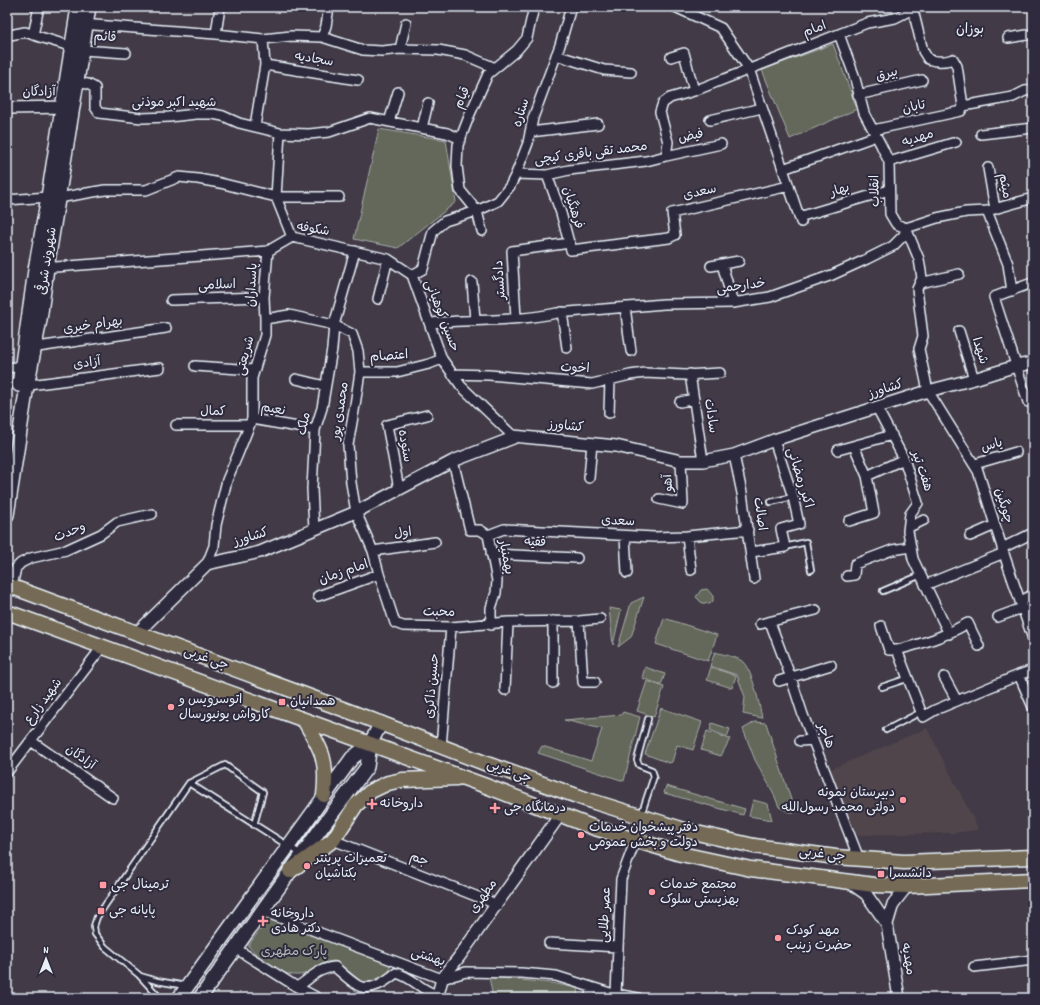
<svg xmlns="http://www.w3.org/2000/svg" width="1040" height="1005" viewBox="0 0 1040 1005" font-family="Dekko,'Playpen Sans Arabic',sans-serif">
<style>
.built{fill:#4f454c}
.green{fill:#64685a;stroke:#a6aca9}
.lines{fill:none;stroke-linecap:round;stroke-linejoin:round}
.service-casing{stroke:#e8f1f8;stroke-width:8}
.minor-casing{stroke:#e8f1f8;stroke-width:12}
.tertiary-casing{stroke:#e8f1f8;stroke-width:14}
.secondary-casing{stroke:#e8f1f8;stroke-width:16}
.primary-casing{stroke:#e8f1f8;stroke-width:17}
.service{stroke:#2f2a3d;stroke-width:4.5}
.minor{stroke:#2f2a3d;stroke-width:9}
.tertiary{stroke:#2f2a3d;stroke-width:11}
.secondary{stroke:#2f2a3d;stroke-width:13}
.primary{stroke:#746b55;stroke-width:14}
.poi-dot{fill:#ff9aa2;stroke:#2f2a3d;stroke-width:1.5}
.labels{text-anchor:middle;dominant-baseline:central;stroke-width:4;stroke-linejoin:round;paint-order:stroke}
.street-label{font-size:13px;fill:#e8f1f8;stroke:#2f2a3d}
.poi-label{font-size:13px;fill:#e8f1f8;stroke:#2f2a3d;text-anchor:start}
.park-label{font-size:13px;fill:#b3bab9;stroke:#2f2a3d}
.neighbourhood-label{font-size:14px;fill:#e8f1f8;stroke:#2f2a3d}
</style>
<rect width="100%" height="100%" fill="#423a46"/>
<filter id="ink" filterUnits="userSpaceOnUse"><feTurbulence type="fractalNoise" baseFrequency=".025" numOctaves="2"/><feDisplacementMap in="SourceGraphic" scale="8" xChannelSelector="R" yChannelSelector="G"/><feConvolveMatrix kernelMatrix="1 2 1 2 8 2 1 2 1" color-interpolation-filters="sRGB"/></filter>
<g filter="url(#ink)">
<path class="built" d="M927,728L979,830L953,833L857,835L829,770Z"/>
<path class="green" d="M833,44L857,109L790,139L762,70Z
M379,129L446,140L456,202L398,248L354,239Z
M707,589L713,596V601L710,604L702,603L696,597L701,590Z
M644,597L631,637L618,647L631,603Z
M609,608L621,610L613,645Z
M664,618L717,635L708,661L656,644Z
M715,652C721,654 737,657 742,661C753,671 759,703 762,718L743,714L745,697L737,675L710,666Z
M645,667L665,674L661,685L642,678Z
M711,667L736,676L732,688L707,680Z
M647,681L664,687L654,717L637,711Z
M661,708L702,722L693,750L677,745L672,762L669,763L645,754Z
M623,712L640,717L624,781L538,753L542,746L591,761L602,729L564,720L621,715Z
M755,722L766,723L795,812H789L779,807L773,792L755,760L743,729Z
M712,723L730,729L727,737L710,730Z
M707,731L730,739L721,756L701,750Z
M666,786L745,809L743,815L664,793Z
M753,800L768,804L772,820L749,816Z
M268,919L391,964L388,975L374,982H362L335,961C317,962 320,968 307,973C286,982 262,960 248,946Z
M489,977L551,983L577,988L578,998H493Z"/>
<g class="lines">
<defs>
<path id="service" d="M771,502L793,497
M785,547L806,542L811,570
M883,591L921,575
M882,687L909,678
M886,730L921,712
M189,783L225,765L263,792L254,825
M641,815L654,776L652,770L639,765L637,760L648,719
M140,976L157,981L186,986
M160,998L139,975L105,947L95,934L94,926L97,917L189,783L301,854"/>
<path id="minor" d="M675,7L721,28L749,69L801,222
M81,24L216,34L263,39
M216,34L220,7
M839,34L854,75L864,113L881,145L889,162L890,214L896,224L906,228L919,259L922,278L917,289L923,336L919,349L928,391L978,471L1006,560L1033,639
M33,35L39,7
M7,37L10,35L25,32L40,37L83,50L126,53
M322,37L326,26L329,7
M1008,38L1033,34
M400,49L406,23
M556,55L604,70L631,72
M671,57L684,53L694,91
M265,65L358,80
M72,82L88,84L95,88V107L99,113L142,118L169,117L196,114H213L223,116L239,123L280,133L309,134L329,132L370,118L447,133L461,139
M858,95L922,80
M963,106L1013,97L1025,91L1033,90
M710,120L762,108
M389,122L398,92
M255,126L265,65L263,39L291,36L322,37L363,50L382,51L400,49L438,50L465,55L495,68
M422,128L428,103
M873,130L961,111L963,106L957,66L953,59C945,62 936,62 928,59L923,51L913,10
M530,132L598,124
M280,133L276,197L292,237
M981,134L1033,128
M666,156L721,144
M889,162L956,142
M988,168L995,209
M783,169L876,136
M516,174L547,175L569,170L646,161L666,156L668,142L660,112L663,103L670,98L694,91L867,23L895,18L917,7
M547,175L561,213L571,250L669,238L675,235L672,213L789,186
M7,200L48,197L58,198L105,190H146L179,177L198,179L220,183L276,197H339
M987,211L1008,264L1012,291
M799,217L889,190
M482,231L477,211L460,190L457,166L458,145L470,114L488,74L517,50L527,38L534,7
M722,264L733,303
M711,266L739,261
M42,268L268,251L292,237L388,259L412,275L423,269L433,231L445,221L477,211L498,201L510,186L516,174L528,143L533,118L560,45L571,7
M412,275L442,359L461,386L513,436
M472,282L475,320
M920,283L959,274
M378,299L388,259
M171,300L264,297
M625,307L631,351
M562,312L567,348
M516,318L512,251L570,243
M265,319L264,297L268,251
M430,323C472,319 515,322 557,313L664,304L733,303L770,297L832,275L867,259L893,246L904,235L906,228L937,218L966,212L987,211L1033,198
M959,331L974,379
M31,348L166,328
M195,366L254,370
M7,367L26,368
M360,372H397L429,364L442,359
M452,374L489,375L592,384L630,375L645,373L685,375L720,373
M690,374L703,461
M296,379L325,386
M22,386L160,368
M680,402L694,399
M1028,402L994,297L1029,284
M877,408L904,459L918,503L910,514L908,531L913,559L949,634
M609,413L610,380
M252,419L315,430
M176,425H249
M838,450L892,435
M734,455L742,493L754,579
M453,461L470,530H480L488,535L497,581L496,593L491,608V625
M975,464L1016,452
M867,476L904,459
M589,478L592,443
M399,489L387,425L427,415
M659,499L683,504L681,461
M849,521L874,513L867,476L854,446
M909,527L924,520
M314,529L312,489L315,430L322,408L332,349L334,325L352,334L358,351L360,372L355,405L348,445L351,483L356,512L373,551L379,574L395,623L403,626L451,627L508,622L579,621L600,619
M488,535L504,529L654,537L687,536L748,530
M625,536L627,573
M687,536L691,570
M970,536L995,525
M1002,548L1033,533
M373,551L435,542
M751,552L785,547L781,529L799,524L793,497L774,440
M491,554L577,558
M207,564L214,546L216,525L227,480L238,454L252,419V378L265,335V319L289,315L334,325L355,251
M847,576L854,575L855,564L892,550L911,547
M925,585L1004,553
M12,586L16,568L21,563L31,558L66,550L101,534L117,522L152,514
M318,596L379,574
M1020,602L1033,594
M998,617L1022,608
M553,621V683
M579,621L583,682H595
M770,622L791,678L803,715L859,859
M760,624L816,610
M881,626L889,650H897
M979,646L968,623C944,637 924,643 897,650L923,717L935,710L1019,675
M1033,670L1019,675L1033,707
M944,677L957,701
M779,681L831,665
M505,690L508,622
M31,741L113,798
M800,741L813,740
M441,747L451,627
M7,772L102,647
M333,840L496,904
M262,911L442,979L466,972L521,973L556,976L610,993L638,998
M549,943L618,947
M235,948L297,987L318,998
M974,967L1033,960
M297,987C310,979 318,968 335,967C342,973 349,980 357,985C370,993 386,981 396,973C415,978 419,990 438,995
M616,994L621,879L636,839
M590,998L591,987"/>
<path id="tertiary" d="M7,108L70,107
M136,634L207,564L260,552L356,512L453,461L513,438V436L616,446L681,461H703L734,455L774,440L928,391L974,379L1016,366L1033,363
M849,882L866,894L887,924L899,998
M887,924L893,904L907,886
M437,998L442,979L459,957L560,815"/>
<path id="secondary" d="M19,385L35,270L48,197L78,7
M7,515L26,392L40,320L47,268L89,7
M7,573L11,587
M179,998L352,758L370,744
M200,998L319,831L367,767L370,744L381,723"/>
<path id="primary" d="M7,585L351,712L487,764L591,801L688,831L754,846L836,857L904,862L1033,857
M7,612L486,786L592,827L681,854L751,869L874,885L907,886L1033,880
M304,720C322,750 328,760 324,795
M290,871L333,840L356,805L371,791L388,783L402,780L457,778"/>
</defs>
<use href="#service" class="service-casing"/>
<use href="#minor" class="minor-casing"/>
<use href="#tertiary" class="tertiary-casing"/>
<use href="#secondary" class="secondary-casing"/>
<use href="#primary" class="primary-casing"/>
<use href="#service" class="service"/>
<use href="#minor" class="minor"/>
<use href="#tertiary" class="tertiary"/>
<use href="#secondary" class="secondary"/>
<use href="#primary" class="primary"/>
</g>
</g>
<g class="poi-dot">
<rect x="278" y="698" width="8" height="8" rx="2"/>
<circle cx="171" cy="707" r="4"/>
<circle cx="903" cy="800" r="4"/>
<path d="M370 798h4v4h4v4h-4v4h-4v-4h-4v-4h4z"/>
<path d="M493 802h4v4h4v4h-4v4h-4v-4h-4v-4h4z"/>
<circle cx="581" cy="835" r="4"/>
<circle cx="307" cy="866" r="4"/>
<rect x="877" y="870" width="8" height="8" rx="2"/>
<rect x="99" y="881" width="8" height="8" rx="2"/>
<circle cx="652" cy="892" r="4"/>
<rect x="97" y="907" width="8" height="8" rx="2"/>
<path d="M261 915h4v4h4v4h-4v4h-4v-4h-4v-4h4z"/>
<circle cx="778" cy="938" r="4"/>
</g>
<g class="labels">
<g class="street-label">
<text transform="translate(815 30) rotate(-21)">امام</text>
<text transform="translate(105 38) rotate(4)">قائم</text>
<text transform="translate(314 60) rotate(9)">سجادیه</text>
<text transform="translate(887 75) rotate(-14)">بیرق</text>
<text transform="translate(39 93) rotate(-1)">آزادگان</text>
<text transform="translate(463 98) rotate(-66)">قیام</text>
<text x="174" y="103">شهید اکبر موذنی</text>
<text transform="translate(914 108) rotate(-13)">تابان</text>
<text transform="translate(522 113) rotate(-73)">ستاره</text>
<text transform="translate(691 137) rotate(-12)">فیض</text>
<text transform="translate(918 139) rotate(-17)">مهدیه</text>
<text transform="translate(591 154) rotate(-7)">محمد تقی باقری کیچی</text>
<text transform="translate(1004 186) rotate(80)">میثم</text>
<text transform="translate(840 191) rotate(-17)">بهار</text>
<text transform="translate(876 191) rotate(-91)">انقلاب</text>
<text transform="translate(700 193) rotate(-13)">سعدی</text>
<text transform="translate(572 208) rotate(72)">فرهنگیان</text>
<text transform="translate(313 230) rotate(9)">شکوفه</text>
<text transform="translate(48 261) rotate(-81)">شهروند شرقی</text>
<text transform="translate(501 280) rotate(-94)">دادگستر</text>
<text transform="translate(253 285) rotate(-87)">پاسداران</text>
<text transform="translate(217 286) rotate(-2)">اسلامی</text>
<text transform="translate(741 287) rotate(-7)">خدارحمی</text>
<text transform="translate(441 316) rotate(69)">حسین کوهیانی</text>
<text transform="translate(93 326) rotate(-8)">بهرام خیری</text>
<text transform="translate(979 351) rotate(72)">شهدا</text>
<text transform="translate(246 356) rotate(-75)">شریعتی</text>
<text transform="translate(389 357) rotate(-4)">اعتصام</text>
<text transform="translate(87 364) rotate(-8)">آزادی</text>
<text transform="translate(575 369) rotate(3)">اخوت</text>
<text transform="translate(886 390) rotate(-18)">کشاورز</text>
<text transform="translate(273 410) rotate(10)">نعیم</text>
<text transform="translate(341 411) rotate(-81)">محمدی پور</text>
<text x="213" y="412">کمال</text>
<text transform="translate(710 416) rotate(82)">سادات</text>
<text transform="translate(305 424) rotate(-78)">ملک</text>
<text transform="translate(566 427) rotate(5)">کشاورز</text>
<text transform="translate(404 446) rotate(80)">ستوده</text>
<text transform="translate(992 446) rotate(-16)">یاس</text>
<text transform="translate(921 471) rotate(71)">هفت تیر</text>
<text transform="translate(799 478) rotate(73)">اکبر رمضانی</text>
<text transform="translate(669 483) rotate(-93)">آهو</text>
<text transform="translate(1003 506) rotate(73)">چوبگین</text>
<text transform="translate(759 514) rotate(82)">اصالت</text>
<text transform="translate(618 522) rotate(3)">سعدی</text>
<text transform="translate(70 533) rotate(-22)">وحدت</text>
<text transform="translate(403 534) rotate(-8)">اول</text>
<text transform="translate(251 538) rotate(-17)">کشاورز</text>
<text transform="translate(535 543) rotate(3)">فقیه</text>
<text transform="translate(505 557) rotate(79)">بهمنیار</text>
<text transform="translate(344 573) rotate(-19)">امام زمان</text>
<text transform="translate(439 613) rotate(1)">محبت</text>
<text transform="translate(206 659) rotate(20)">جی غربی</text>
<text transform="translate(433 686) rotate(-85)">حسین ذاکری</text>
<text transform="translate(44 702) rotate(-53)">شهید زارع</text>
<text transform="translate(825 736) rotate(68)">هاجر</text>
<text transform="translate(80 758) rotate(35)">آزادگان</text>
<text transform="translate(509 772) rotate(20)">جی غربی</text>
<text transform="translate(822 855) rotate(7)">جی غربی</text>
<text transform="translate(419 860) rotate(21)">جم</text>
<text transform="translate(484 897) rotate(-55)">مطهری</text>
<text transform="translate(606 915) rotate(-87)">عصر طلایی</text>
<text transform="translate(428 958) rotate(18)">بهشتی</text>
<text transform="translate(907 959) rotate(81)">مهدیه</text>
</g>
<g class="poi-label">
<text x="179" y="700">اتوسرویس و<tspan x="179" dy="15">کارواش یونیورسال</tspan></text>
<text x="290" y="702">همدانیان</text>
<text x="895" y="793" text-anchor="end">دبیرستان نمونه<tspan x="895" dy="15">دولتی محمد رسول‌الله</tspan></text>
<text x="380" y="804">داروخانه</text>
<text x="504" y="808">درمانگاه جی</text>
<text x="589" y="828">دفتر پیشخوان خدمات<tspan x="589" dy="15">دولت و بخش عمومی</tspan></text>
<text x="315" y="859">تعمیرات پرینتر<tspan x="315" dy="15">بکتاشیان</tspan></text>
<text x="889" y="874">دانشسرا</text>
<text x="111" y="885">ترمینال جی</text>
<text x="660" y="885">مجتمع خدمات<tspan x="660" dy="15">بهزیستی سلوک</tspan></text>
<text x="109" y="911">پایانه جی</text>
<text x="271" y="914">داروخانه<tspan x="271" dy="15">دکتر هادی</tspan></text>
<text x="786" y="931">مهد کودک<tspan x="786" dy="15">حضرت زینب</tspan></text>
</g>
<g class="park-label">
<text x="294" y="952">پارک مطهری</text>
</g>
<g class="neighbourhood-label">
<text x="970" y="30">بوزان</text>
</g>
</g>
<rect width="1040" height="1005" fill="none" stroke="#2f2a3d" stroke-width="24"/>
<rect x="12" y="12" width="1016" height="981" fill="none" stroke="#e8f1f8" stroke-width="1.5" filter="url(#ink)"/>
<g transform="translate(46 959)" stroke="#2f2a3d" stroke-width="3" paint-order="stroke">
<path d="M0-3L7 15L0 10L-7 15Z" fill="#e8f1f8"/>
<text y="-6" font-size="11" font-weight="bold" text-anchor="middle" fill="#e8f1f8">N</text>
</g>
</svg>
